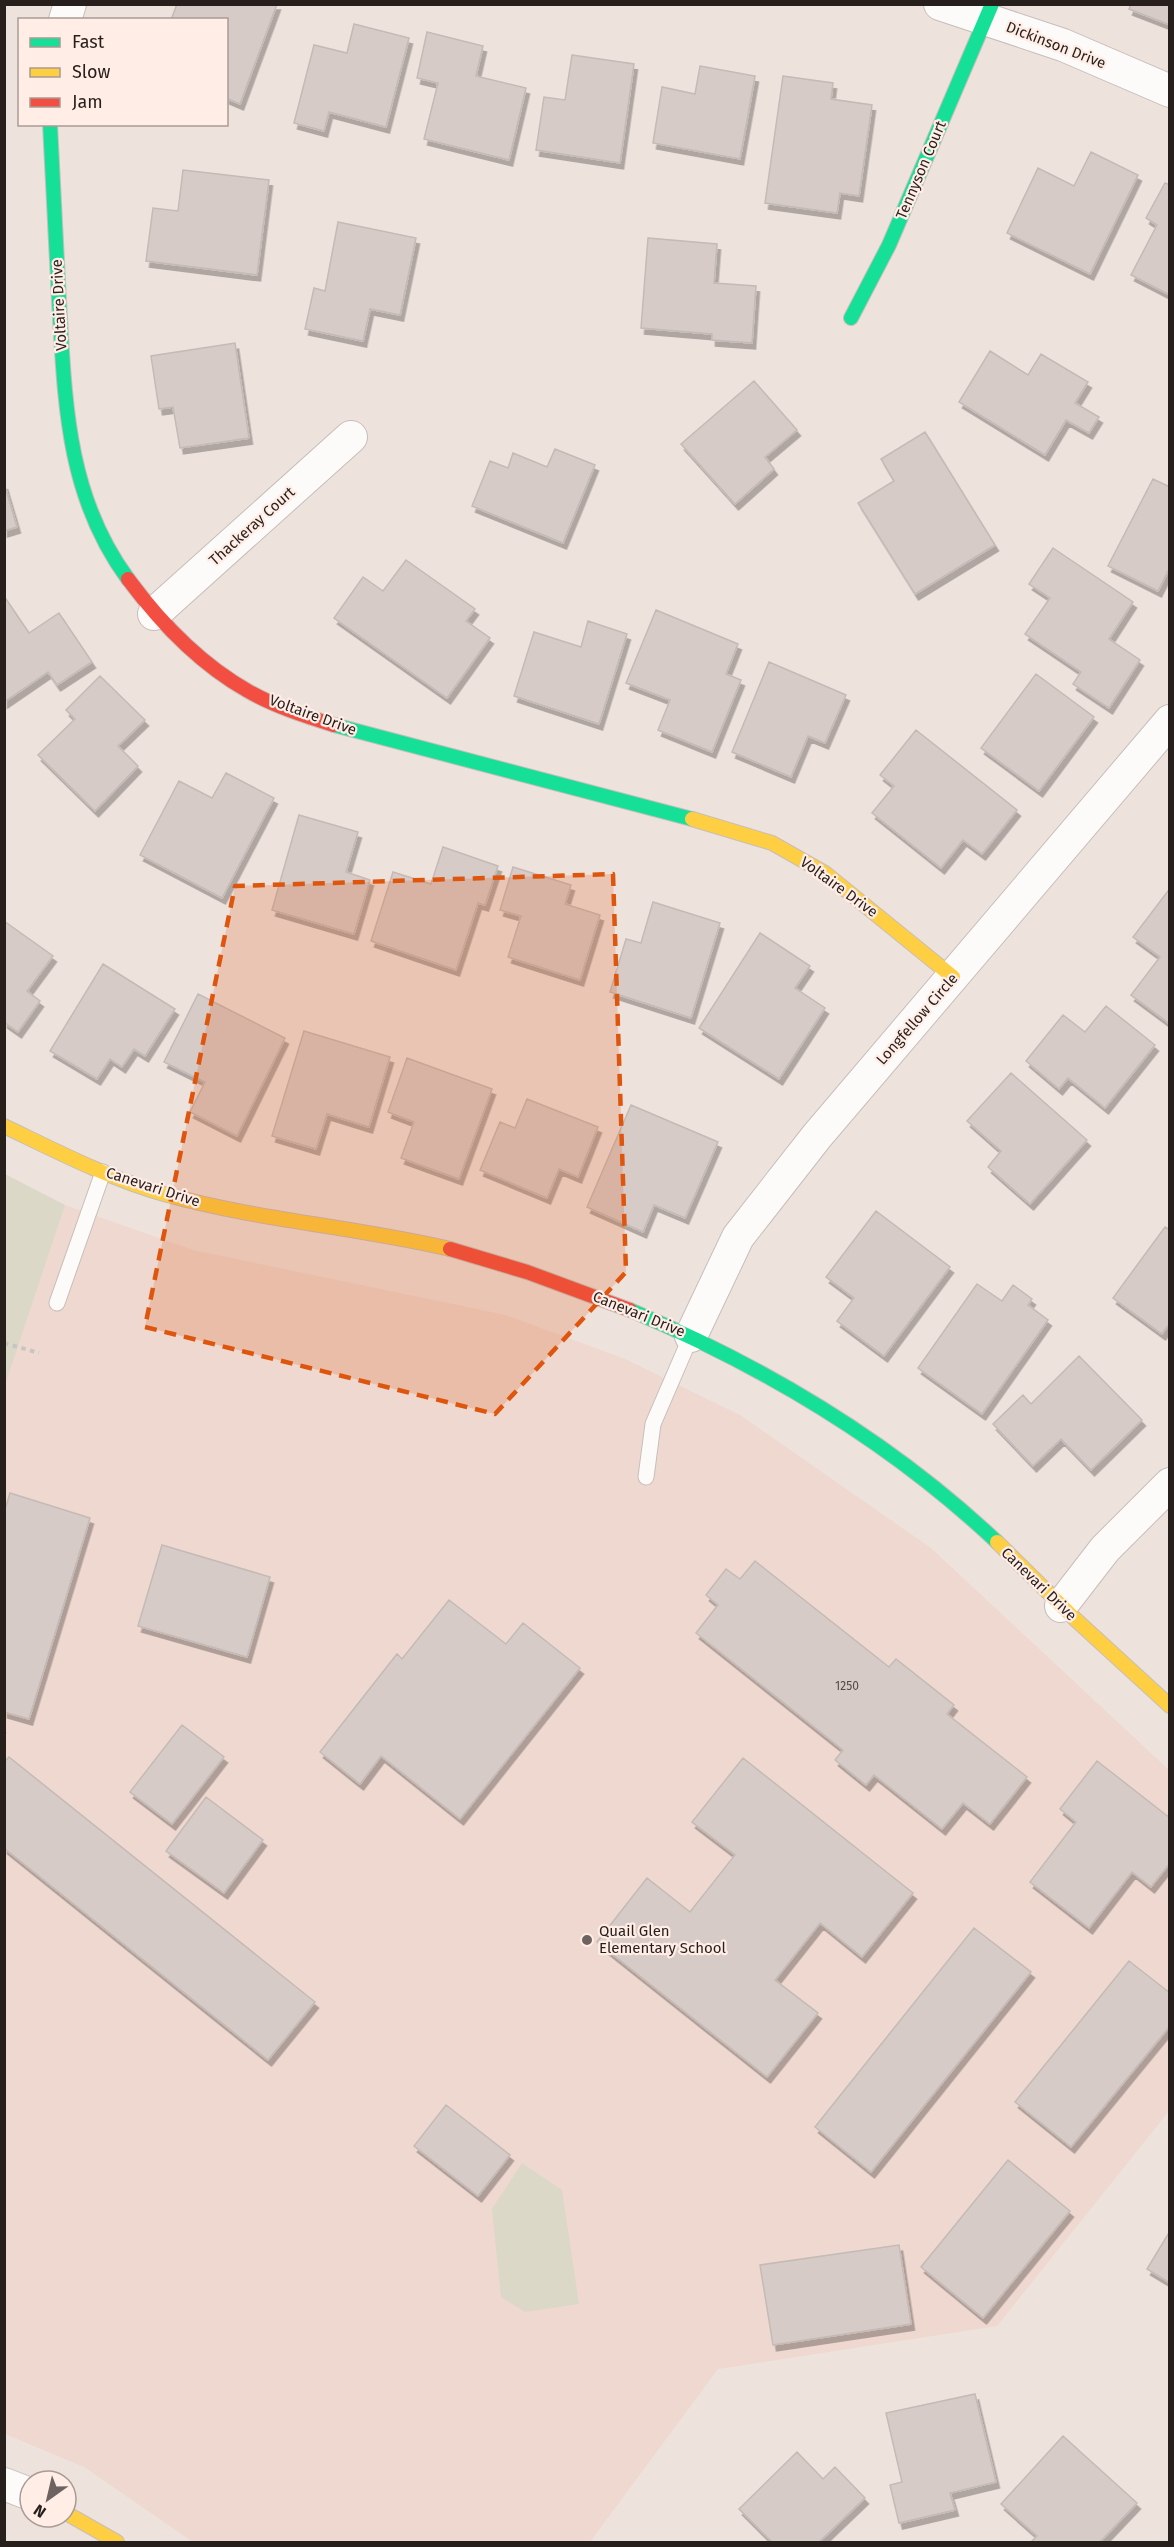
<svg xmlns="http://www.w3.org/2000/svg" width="1174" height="2547" viewBox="0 0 1174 2547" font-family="'Fira Sans',sans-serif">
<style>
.built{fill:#eed8cf}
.green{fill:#dbd8c8}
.building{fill:#d7cbc8;stroke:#c4bab6;stroke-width:1.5;filter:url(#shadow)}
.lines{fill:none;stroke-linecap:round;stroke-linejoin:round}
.lane-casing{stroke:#c7beba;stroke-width:17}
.street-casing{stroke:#c7beba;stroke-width:34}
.fast-casing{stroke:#c7beba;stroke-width:16}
.slow-casing{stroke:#c7beba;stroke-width:16}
.jam-casing{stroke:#c7beba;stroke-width:16}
.path{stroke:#c8c4c2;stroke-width:4;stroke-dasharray:4.5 4.5;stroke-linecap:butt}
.lane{stroke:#fcfbfa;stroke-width:15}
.street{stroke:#fcfbfa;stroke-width:32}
.fast{stroke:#16e098;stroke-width:14}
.slow{stroke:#ffcf43;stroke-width:14}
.jam{stroke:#f24e42;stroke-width:14}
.marked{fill:#de560d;fill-opacity:0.2;stroke:#de560d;stroke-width:4.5;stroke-dasharray:12 8;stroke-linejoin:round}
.poi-dot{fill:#6d6360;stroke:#ffede6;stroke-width:2}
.labels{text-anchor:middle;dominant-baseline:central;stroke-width:4.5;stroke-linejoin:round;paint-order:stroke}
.number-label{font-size:12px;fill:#544b48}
.street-label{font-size:15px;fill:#271f1c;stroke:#ffede6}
.poi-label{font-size:15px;fill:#271f1c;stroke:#ffede6;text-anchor:start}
</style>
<defs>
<filter id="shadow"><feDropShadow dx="3.5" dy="6" stdDeviation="0" flood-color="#0004"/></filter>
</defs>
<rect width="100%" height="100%" fill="#eee2dd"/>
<path class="built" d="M65,1205L193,1250L506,1315L625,1359L740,1415L931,1548L1169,1770V2111L997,2326L718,2369L590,2542H193L84,2467L5,2434L4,1385Z"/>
<path class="green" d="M5,1174L65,1205L5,1385Z
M522,2163L562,2190L579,2304L525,2312L501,2297L492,2209Z"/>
<path class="building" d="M177,4H277L240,104L226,98V20H171Z
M1131,4H1170V25L1129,9Z
M354,24L409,38L386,127L329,112L324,131L294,123L314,45L347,53Z
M427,32L483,46L476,76L526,88L509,160L424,139L438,83L417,78Z
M572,55L634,64L620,163L536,150L544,97L565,100Z
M700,66L755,76L740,159L653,143L662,87L695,94Z
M783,76L833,83L831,99L872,105L859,196L840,193L837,213L765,203Z
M1091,152L1138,175L1090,274L1007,233L1038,168L1074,186Z
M183,170L269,180L257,275L146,261L153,208L178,211Z
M1165,183L1170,185V295L1131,275L1157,225L1146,218Z
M338,222L416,238L400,315L370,309L363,341L305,329L314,288L325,291Z
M648,238L717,244L714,283L756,286L752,343L712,340V334L641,328Z
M235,343L249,438L180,448L173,407L159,409L151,356Z
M990,351L1028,375L1041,354L1088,382L1075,403L1099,417L1089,433L1066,420L1045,455L959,402Z
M754,381L797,430L765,457L774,469L735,504L681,444Z
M925,432L995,545L915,594L858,503L894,481L881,459Z
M555,449L595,465L563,543L472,506L490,461L508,468L513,453L547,467Z
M1153,479L1170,487V567L1158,591L1108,566Z
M4,483L17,527L4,531Z
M1053,548L1133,602L1109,639L1140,660L1109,708L1073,684L1081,672L1025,634L1050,598L1029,584Z
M406,560L475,609L466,621L490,638L447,698L334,618L363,577L383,591Z
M4,596L29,633L59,613L92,662L57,685L48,672L4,702Z
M656,610L738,644L726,674L741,680L712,752L658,730L670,700L626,683Z
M588,621L627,634L599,724L514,696L534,632L581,647Z
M769,662L846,695L825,743L808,736L791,777L732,752Z
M1036,674L1094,717L1039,791L981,748Z
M100,676L145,720L118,746L138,766L95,811L38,755L75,719L66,710Z
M916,730L1017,810L982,854L963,840L941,868L872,813L894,786L880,775Z
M226,773L274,798L222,898L140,855L179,781L212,798Z
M299,815L358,832L346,872L370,880L354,934L272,910Z
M443,847L498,866L485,905L478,903L456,970L371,941L393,872L431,884Z
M513,867L571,885L565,904L600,915L580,980L508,957L521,916L500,910Z
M1168,891L1170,892V1024L1131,995L1160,957L1133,937Z
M653,902L720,923L691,1018L610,992L626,939L641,943Z
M4,921L53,956L27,991L40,1001L18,1032L4,1022Z
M760,933L810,966L795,988L825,1008L779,1079L699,1028Z
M103,964L175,1009L145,1056L134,1049L122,1067L110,1059L97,1079L50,1051Z
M198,994L285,1038L237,1136L190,1112L205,1082L164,1062Z
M1106,1006L1155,1045L1105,1108L1068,1078L1059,1089L1026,1061L1063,1015L1085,1032Z
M304,1031L390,1057L369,1127L327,1114L316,1149L272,1136Z
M407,1058L492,1089L459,1179L401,1158L414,1122L388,1112Z
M1011,1073L1087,1140L1030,1204L988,1167L1001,1151L967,1121Z
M527,1099L598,1127L578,1177L559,1169L547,1198L480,1170L500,1122L515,1128Z
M631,1105L718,1142L685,1218L654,1205L643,1232L587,1207Z
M876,1211L950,1267L884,1356L837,1321L854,1298L826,1277Z
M1165,1227L1170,1230V1323L1162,1334L1113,1298Z
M977,1284L1002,1301L1013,1285L1032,1299L1028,1305L1048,1320L982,1414L918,1368Z
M1079,1356L1142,1420L1091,1470L1061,1439L1033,1466L993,1424L1023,1395L1031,1404Z
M10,1493L90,1518L29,1719L4,1712V1513Z
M162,1545L270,1577L247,1657L138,1626Z
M755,1561L889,1667L896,1659L954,1705L947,1714L1027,1777L990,1824L963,1803L942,1829L874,1775L866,1785L835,1760L843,1750L696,1633L718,1605L706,1595L726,1569L740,1579Z
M449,1600L506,1644L523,1623L580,1668L460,1819L381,1756L360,1784L320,1752L397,1654L402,1659Z
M182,1725L224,1757L172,1824L130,1792Z
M9,1757L315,2002L268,2060L4,1848V1762Z
M743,1758L913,1893L862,1957L820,1923L775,1980L818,2013L767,2077L597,1942L647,1878L690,1912L735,1855L692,1822Z
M1097,1761L1170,1818V1863L1151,1887L1132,1872L1089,1928L1030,1882L1076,1822L1060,1809Z
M206,1797L263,1840L224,1893L166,1851Z
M974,1928L1031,1972L871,2172L815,2127Z
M1129,1961L1170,1993V2026L1071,2147L1015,2102Z
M446,2105L510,2155L478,2196L414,2146Z
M1008,2160L1070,2211L983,2318L921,2267Z
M1170,2231V2283L1147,2269Z
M899,2245L911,2324L773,2345L760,2265Z
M975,2394L996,2482L950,2493L955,2510L899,2523L890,2485L902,2482L886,2413Z
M1063,2436L1137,2503L1100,2542H1031L1037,2536L1001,2504Z
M797,2452L823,2479L835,2467L865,2498L819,2542H772L739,2509Z"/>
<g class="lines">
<defs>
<path id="lane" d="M57,1303L103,1172
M646,1477L653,1424L691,1336"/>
<path id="street" d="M940,4L1063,45L1170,91
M65,20L70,4
M154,614L351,437
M691,1336L738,1237L817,1136L1170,721
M1061,1606L1105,1549L1170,1484
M4,2484L30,2494"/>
<path id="fast" d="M50,124C53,183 56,242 59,301C65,400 66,495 128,579
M851,318L889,245L992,4
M334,725L692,819
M630,1310C763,1366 892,1443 997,1542"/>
<path id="slow" d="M692,819L772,843L825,873L953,977
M4,1126C56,1151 108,1178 164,1194C257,1220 356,1227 450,1249
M997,1542L1075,1619L1170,1706
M66,2513L117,2542"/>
<path id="jam" d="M128,579C160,622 200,664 248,691C274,706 305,716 334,725
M450,1249L527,1272L630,1310"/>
</defs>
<use href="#lane" class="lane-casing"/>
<use href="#street" class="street-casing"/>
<use href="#fast" class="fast-casing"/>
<use href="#slow" class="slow-casing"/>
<use href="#jam" class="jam-casing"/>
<path class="path" d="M4,1343L39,1353
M4,1733L6,1734"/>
<use href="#lane" class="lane"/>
<use href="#street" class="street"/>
<use href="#fast" class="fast"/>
<use href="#slow" class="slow"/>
<use href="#jam" class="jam"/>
</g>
<path class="marked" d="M613,874L626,1272L495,1414L145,1327L235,886Z"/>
<circle class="poi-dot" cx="587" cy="1940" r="6"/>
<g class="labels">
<g class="number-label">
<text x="847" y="1686">1250</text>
</g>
<g class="street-label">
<text transform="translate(1056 45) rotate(21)">Dickinson Drive</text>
<text transform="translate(921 170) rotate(-67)">Tennyson Court</text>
<text transform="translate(59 305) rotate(-93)">Voltaire Drive</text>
<text transform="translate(252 526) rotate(-42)">Thackeray Court</text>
<text transform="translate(313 715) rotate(20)">Voltaire Drive</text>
<text transform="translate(839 887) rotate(36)">Voltaire Drive</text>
<text transform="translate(917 1019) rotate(-49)">Longfellow Circle</text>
<text transform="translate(153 1187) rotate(18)">Canevari Drive</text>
<text transform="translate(639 1314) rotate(22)">Canevari Drive</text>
<text transform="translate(1039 1584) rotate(44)">Canevari Drive</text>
</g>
<g class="poi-label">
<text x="599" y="1931">Quail Glen<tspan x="599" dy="17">Elementary School</tspan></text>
</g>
</g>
<rect width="1174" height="2547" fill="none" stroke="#271f1c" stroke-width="12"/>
<rect x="18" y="18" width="210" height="108" fill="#ffede6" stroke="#a99b95" stroke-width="1.5"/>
<rect x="30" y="38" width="30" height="9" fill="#16e098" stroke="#a99b95" stroke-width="1.5"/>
<text x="72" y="48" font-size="18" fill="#271f1c">Fast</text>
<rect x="30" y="68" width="30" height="9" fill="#ffcf43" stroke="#a99b95" stroke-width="1.5"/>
<text x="72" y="78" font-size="18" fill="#271f1c">Slow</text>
<rect x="30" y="98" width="30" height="9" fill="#f24e42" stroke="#a99b95" stroke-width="1.5"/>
<text x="72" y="108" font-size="18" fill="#271f1c">Jam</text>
<g transform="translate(48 2499) rotate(214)"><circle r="28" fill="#ffede6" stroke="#a99b95" stroke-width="1.5"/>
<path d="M0-4.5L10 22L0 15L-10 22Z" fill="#6d6360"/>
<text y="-9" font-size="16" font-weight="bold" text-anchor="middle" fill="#271f1c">N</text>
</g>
</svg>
